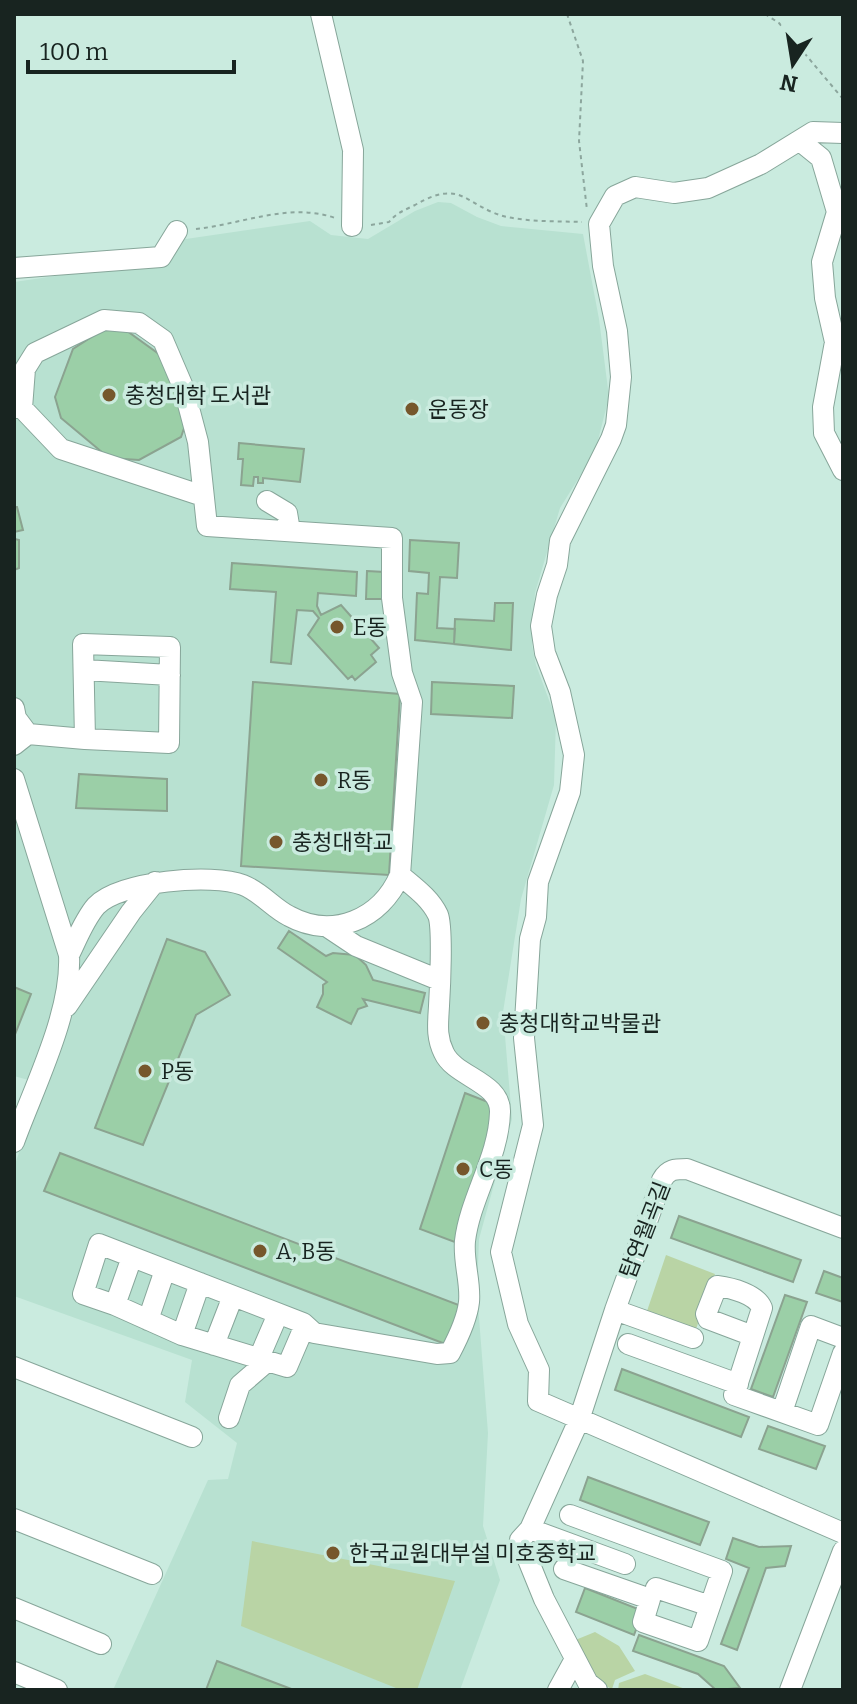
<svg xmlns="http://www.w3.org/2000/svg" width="857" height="1704" viewBox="0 0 857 1704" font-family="Bitter,'Noto Sans KR',serif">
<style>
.built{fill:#b8e1d1}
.green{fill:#b9d4a5}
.building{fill:#9bcfa7;stroke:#8ba390;stroke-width:2}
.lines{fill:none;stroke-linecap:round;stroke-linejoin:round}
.minor-casing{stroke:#87a69a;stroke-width:22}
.path{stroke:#8ca69d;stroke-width:2;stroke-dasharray:4 4;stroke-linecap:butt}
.minor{stroke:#fff;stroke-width:20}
.poi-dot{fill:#76572c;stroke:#caebdf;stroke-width:3}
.labels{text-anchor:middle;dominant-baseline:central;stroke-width:7;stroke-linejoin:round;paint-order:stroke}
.poi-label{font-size:22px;fill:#182420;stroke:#caebdf;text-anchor:start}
.street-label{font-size:22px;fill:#182420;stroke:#caebdf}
</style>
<rect width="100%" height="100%" fill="#caebdf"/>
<path class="built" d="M438,202L451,203L477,217L501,226L583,234L599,319L609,397L595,452L560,508L535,593L533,619L532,645L536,665L556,719L554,785L521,899L503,1012L512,1119L479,1239L477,1292L488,1433L483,1526L500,1580L460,1690H113L208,1480L228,1479L237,1443L185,1402L192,1360L14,1296V1167L43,1084L14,1076V282L97,270L179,240L310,221L331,235L368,239L415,211Z"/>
<path class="green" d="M666,1255L715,1274L695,1332L646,1314Z
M252,1541L455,1581L417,1690H401L241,1626Z
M595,1632L619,1646L635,1671L615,1680L612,1689L597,1682L573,1641Z
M645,1674L688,1690H618L619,1683Z"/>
<path class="building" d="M104,329L127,331L174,365L190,411L181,437L139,460L109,458L61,418L55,397L73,349Z
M239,443L304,449L300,482L263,478V483H258V477H254L253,486L241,485L243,459H238Z
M14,507H17L23,530L14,532L15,539L19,540V568L14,570Z
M410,540L459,543L457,578L440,577L437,628L455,629L454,644L415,640L417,593L428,594L429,573L409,571Z
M232,563L357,572L356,596L318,593L317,606L321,615L341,605L379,648L371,655L376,662L355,680L352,676L348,679L308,635L319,618L313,611L297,610L291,664L271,662L276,592L230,589Z
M367,571L384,572L382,599H366Z
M495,603H513L511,650L454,644L455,619L494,621Z
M253,682L400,694L389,875L241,866Z
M432,682L514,686L512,718L431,714Z
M79,774L167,779V811L76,808Z
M289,931L326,956L333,953L355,955L366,965L373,980L425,993L420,1013L363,999L367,1006L358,1009L351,1024L317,1007L323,994V985L327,982L278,948Z
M167,939L205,952L230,995L196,1015L143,1145L95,1128Z
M14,987L31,994L14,1037Z
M465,1093L506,1109L460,1244L420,1229Z
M60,1153L477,1312L461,1350L44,1191Z
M679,1216L801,1260L793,1282L671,1238Z
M824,1271L843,1278V1302L816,1293Z
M785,1295L807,1302L773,1397L751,1389Z
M622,1369L749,1417L741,1437L615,1390Z
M768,1426L825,1446L816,1469L759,1449Z
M588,1477L709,1522L700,1545L580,1500Z
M733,1538L759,1547L791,1546L785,1566L766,1568L737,1650L721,1644L749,1568L726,1559Z
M585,1588L643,1611L634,1635L576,1612Z
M639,1635L724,1666L740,1688L716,1690L698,1674L633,1651Z
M217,1661L294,1690H206Z"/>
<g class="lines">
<defs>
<path id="minor" d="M321,14L353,150L352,226
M843,133L813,132L761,164L708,188L674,193L635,187L615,196L599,224L603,266L617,331L621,377L616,425L611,439L560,541L557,565L547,595L541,626L545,653L560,692L574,755L570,792L538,882L536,917L530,939L524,1038L533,1125L501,1252L518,1324L539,1370L538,1401L843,1533
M800,141L821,158L837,212L822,262L825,298L835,342L823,407L824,433L843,470
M14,268L161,257L177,231
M14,408H22L25,369L35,353L104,320L139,323L163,340L184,389L198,442L207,526L392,538V598L402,673L412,702L400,875C381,919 333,940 289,916C273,908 261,892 243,885C213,873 119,881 96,906C84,920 77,939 69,955
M22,408L61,449L203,496
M267,501L287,513L290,531
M84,670L170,675
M14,708L16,718L28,734
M14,745L28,734L85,739L83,644L170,647L169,743L85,739
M14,779L69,955C72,1013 34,1087 14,1142
M329,928L356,946L439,980
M67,1006L131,912L155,882
M115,1305L132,1257
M615,1310L693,1338
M148,1320L165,1270
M305,1325L287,1367L182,1335L115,1305L83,1294L99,1244L303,1323L314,1333L437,1354L450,1353C458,1338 467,1320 469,1302C471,1282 463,1262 465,1241C470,1198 499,1157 500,1112C501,1082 455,1077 444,1053C436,1037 438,1024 439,1006C440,990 443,927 438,915C430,898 414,887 400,875
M182,1335L200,1283
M753,1336L708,1319L706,1314L717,1286C732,1288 756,1294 762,1308L734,1395L818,1425L843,1353
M628,1344L738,1384
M214,1345L233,1296
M14,1367L192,1437
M782,1412L811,1326L843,1338
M229,1418L240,1385L262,1366L259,1358L278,1314
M14,1519L152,1574
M530,1529L625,1564
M564,1569L650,1599L643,1622L698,1641L722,1571L570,1515
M656,1588L710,1606
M14,1608L101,1644
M14,1672L57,1690
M558,1690L575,1659
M597,1690L588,1683L544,1599L520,1540L530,1529L579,1420L615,1310L662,1180C668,1169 675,1169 687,1169L843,1228
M790,1690L843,1551"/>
</defs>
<use href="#minor" class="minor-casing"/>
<path class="path" d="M567,14L583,61L579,141L587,210
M765,14L779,23L843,99
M371,225L389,222C396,213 405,210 415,205C463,177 465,207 507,217C531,222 557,221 582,222
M196,229C242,224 290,202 335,218"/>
<use href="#minor" class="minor"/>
</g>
<g class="poi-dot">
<circle cx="109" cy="395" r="8"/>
<circle cx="412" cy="409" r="8"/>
<circle cx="337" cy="627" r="8"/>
<circle cx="321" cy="780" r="8"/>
<circle cx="276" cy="842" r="8"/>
<circle cx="483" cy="1023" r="8"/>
<circle cx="145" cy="1071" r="8"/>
<circle cx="463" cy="1169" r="8"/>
<circle cx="260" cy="1251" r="8"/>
<circle cx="333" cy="1553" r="8"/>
</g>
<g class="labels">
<g class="poi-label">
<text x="125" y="395">충청대학 도서관</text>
<text x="428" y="409">운동장</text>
<text x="353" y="627">E동</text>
<text x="337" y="780">R동</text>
<text x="292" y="842">충청대학교</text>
<text x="499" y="1023">충청대학교박물관</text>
<text x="161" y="1071">P동</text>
<text x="479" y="1169">C동</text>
<text x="276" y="1251">A, B동</text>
<text x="349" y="1553">한국교원대부설 미호중학교</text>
</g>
<g class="street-label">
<text transform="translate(645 1230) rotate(-69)">탑연월곡길</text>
</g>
</g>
<rect width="857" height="1704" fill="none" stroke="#182420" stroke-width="32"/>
<g transform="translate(793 64) rotate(192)" stroke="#caebdf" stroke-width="6" paint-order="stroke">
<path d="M0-6L14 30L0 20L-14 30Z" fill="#182420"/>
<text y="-12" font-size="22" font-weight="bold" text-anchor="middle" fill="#182420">N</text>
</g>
<path d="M28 60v12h206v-12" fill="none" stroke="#182420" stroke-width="4"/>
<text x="40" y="60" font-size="24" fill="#182420" stroke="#caebdf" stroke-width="6" paint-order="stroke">100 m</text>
</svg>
